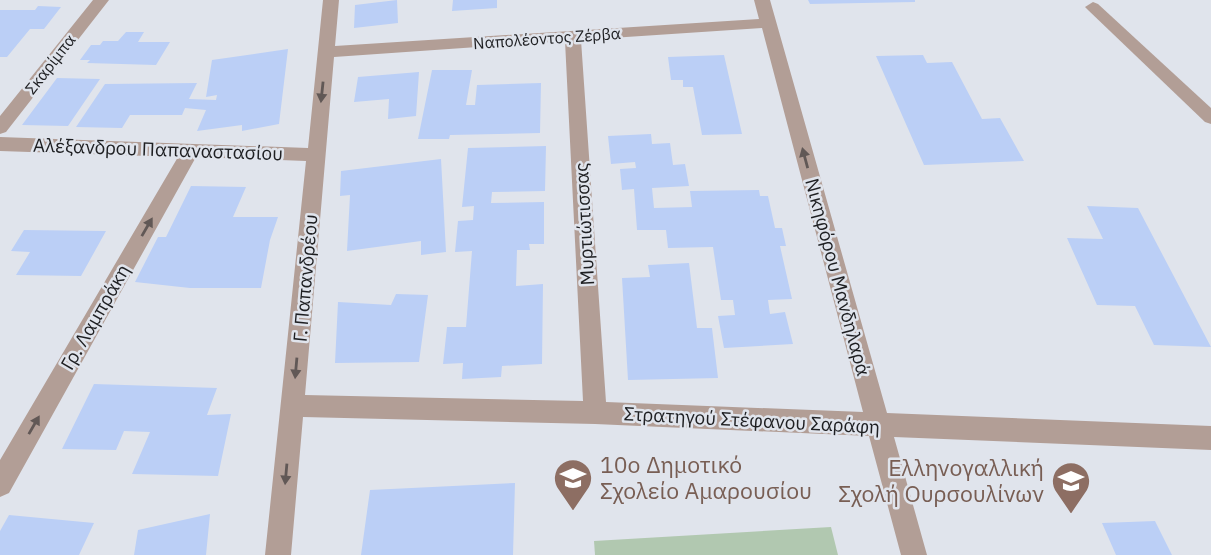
<svg xmlns="http://www.w3.org/2000/svg" width="1211" height="555" font-family="'IBM Plex Sans',sans-serif">
	<style>
		.green { fill: #b1c8b0 }
		.building { fill: #bbcff6 }
		.lines { fill: none; stroke-linecap: round; stroke-linejoin: round }
		.lane { fill: #b29e96; fill-rule: evenodd }
		.street { fill: #b29e96; fill-rule: evenodd }
		.oneway { fill: #615856 }
		.labels { text-anchor: middle; stroke-width: 5; stroke-linejoin: round; paint-order: stroke }
		.far-street-label { font-size: 16px; fill: #1e1f22; stroke: #e0e4ec }
		.street-label { font-size: 19px; fill: #1e1f22; stroke: #e0e4ec }
		.near-education-label { font-size: 23px; fill: #785e54; stroke: #e0e4ec; text-anchor: start }
	</style>
	<rect width="100%" height="100%" fill="#e0e4ec"/>
	<path class="green" d="M 831,527 L 838,555 L 595,555 L 594,541 Z"/>
	<path class="building" d="M 397,0 L 398,23 L 354,28 L 355,5 Z
		M 453,0 L 497,0 L 497,8 L 452,11 Z
		M 808,0 L 915,0 L 915,2 L 810,4 Z
		M 38,6 L 61,7 L 44,29 L 30,29 L 7,57 L 0,57 L 0,10 L 35,10 Z
		M 126,32 L 144,32 L 138,42 L 170,42 L 156,65 L 87,63 L 90,60 L 80,60 L 91,45 L 100,45 L 103,41 L 118,41 Z
		M 288,49 L 279,124 L 242,131 L 242,125 L 197,131 L 206,110 L 185,108 L 182,115 L 130,115 L 122,128 L 76,127 L 105,84 L 197,83 L 189,99 L 216,100 L 217,95 L 206,97 L 212,60 Z
		M 724,55 L 742,134 L 702,135 L 693,87 L 683,87 L 683,80 L 671,80 L 668,57 Z
		M 923,55 L 927,63 L 952,62 L 982,119 L 1000,118 L 1024,161 L 924,165 L 876,56 Z
		M 432,70 L 472,70 L 466,105 L 475,105 L 477,85 L 541,83 L 540,133 L 450,135 L 449,139 L 418,139 Z
		M 419,72 L 416,116 L 388,119 L 389,99 L 354,102 L 358,77 Z
		M 57,78 L 100,79 L 68,126 L 22,125 Z
		M 651,134 L 652,144 L 670,143 L 673,165 L 685,164 L 689,186 L 652,188 L 654,208 L 692,207 L 690,191 L 759,190 L 760,196 L 768,196 L 775,228 L 782,228 L 786,246 L 780,246 L 792,299 L 768,300 L 770,314 L 785,312 L 793,344 L 724,348 L 718,316 L 735,315 L 733,300 L 721,300 L 713,247 L 668,248 L 666,230 L 637,230 L 634,189 L 622,190 L 620,169 L 636,168 L 635,162 L 611,164 L 608,136 Z
		M 546,146 L 545,191 L 492,192 L 491,203 L 544,202 L 544,244 L 529,244 L 530,250 L 517,250 L 516,286 L 543,284 L 542,364 L 502,366 L 501,377 L 462,379 L 463,363 L 443,364 L 447,327 L 466,327 L 472,251 L 455,252 L 458,221 L 473,220 L 474,206 L 462,207 L 468,148 Z
		M 441,159 L 446,252 L 421,255 L 421,241 L 347,251 L 350,195 L 340,196 L 341,171 Z
		M 191,186 L 246,187 L 233,217 L 278,217 L 270,240 L 261,288 L 190,288 L 135,282 L 158,237 L 166,237 Z
		M 1087,206 L 1138,208 L 1211,347 L 1154,345 L 1135,306 L 1097,305 L 1067,238 L 1103,239 Z
		M 24,230 L 106,231 L 81,276 L 16,275 L 30,252 L 11,251 Z
		M 689,263 L 697,328 L 712,328 L 718,378 L 628,380 L 622,278 L 650,277 L 648,265 Z
		M 396,294 L 428,295 L 419,362 L 335,363 L 338,302 L 391,305 Z
		M 94,384 L 217,388 L 207,415 L 231,414 L 218,476 L 132,474 L 150,432 L 124,431 L 116,450 L 62,449 Z
		M 515,483 L 513,555 L 361,555 L 370,490 Z
		M 210,514 L 206,555 L 134,555 L 138,530 Z
		M 9,515 L 94,523 L 79,555 L 0,555 L 0,531 Z
		M 1155,521 L 1172,555 L 1116,555 L 1102,523 Z"/>
	<g class="lines">
		<path class="lane" d="M 1093,2 L 1098,4 L 1211,108 L 1211,124 L 1205,122 L 1088,10 L 1085,7 Z"/>
		<path class="street" d="M 93,0 L 109,0 L 6,132 L 0,134 L 0,116 Z
			M 323,0 L 339,0 L 335,46 L 759,19 L 754,0 L 770,0 L 887,413 L 1211,426 L 1211,450 L 894,437 L 927,555 L 901,555 L 869,436 L 595,424 L 303,417 L 291,555 L 265,555 L 306,161 L 196,157 L 9,493 L 0,497 L 0,460 L 178,157 L 0,151 L 0,137 L 308,148 ZM 762,28 L 863,412 L 606,402 L 581,40 ZM 565,41 L 583,401 L 305,395 L 334,57 Z"/>
	</g>
	<defs><path id="oneway-solid" d="M-6-.8H1V-3.2L6.5 0L1 3.2V.8H-6Z" transform="scale(1.75)"/></defs>
	<g class="oneway">
		<use href="#oneway-solid" transform="translate(322 92) rotate(96)"/>
		<use href="#oneway-solid" transform="translate(805 158) rotate(-105)"/>
		<use href="#oneway-solid" transform="translate(147 227) rotate(-60)"/>
		<use href="#oneway-solid" transform="translate(296 368) rotate(95)"/>
		<use href="#oneway-solid" transform="translate(34 425) rotate(-60)"/>
		<use href="#oneway-solid" transform="translate(286 474) rotate(95)"/>
	</g>
	<defs>
		<g id="school-pin" transform="scale(2.0125)"><path d="M0 17L-7.5 6A9.5 9.5 0 1 1 7.5 6Z" fill="#8d6e63" stroke="#e0e4ec"/><path d="M0-5L7-2L0 1L-7-2ZM-4 1L0 2.5L4 1V4Q0 6-4 4Z" fill="#fff"/></g>
	</defs>
	<g fill-rule="evenodd">
		<use href="#school-pin" x="573" y="478"/>
		<use href="#school-pin" x="1071" y="481"/>
	</g>
	<g class="labels">
		<g class="far-street-label">
			<text transform="translate(547 38) rotate(-4)" y="6">Ναπολέοντος Ζέρβα</text>
			<text transform="translate(50 64) rotate(-52)" y="6">Σκαρίμπα</text>
		</g>
		<g class="street-label">
			<text transform="translate(158 149) rotate(2)" y="7">Αλέξανδρου Παπαναστασίου</text>
			<text transform="translate(584 224) rotate(-93)" y="7">Μυρτιώτισσας</text>
			<text transform="translate(838 277) rotate(75)" y="7">Νικηφόρου Μανδηλαρά</text>
			<text transform="translate(305 278) rotate(-85)" y="7">Γ. Παπανδρέου</text>
			<text transform="translate(95 317) rotate(-60)" y="7">Γρ. Λαμπράκη</text>
			<text transform="translate(752 420) rotate(3)" y="7">Στρατηγού Στέφανου Σαράφη</text>
		</g>
		<g class="near-education-label">
			<text x="600" y="473">10ο Δημοτικό<tspan x="600" dy="26">Σχολείο Αμαρουσίου</tspan></text>
			<text x="1044" y="476" text-anchor="end">Ελληνογαλλική<tspan x="1044" dy="26">Σχολή Ουρσουλίνων</tspan></text>
		</g>
	</g>
</svg>
